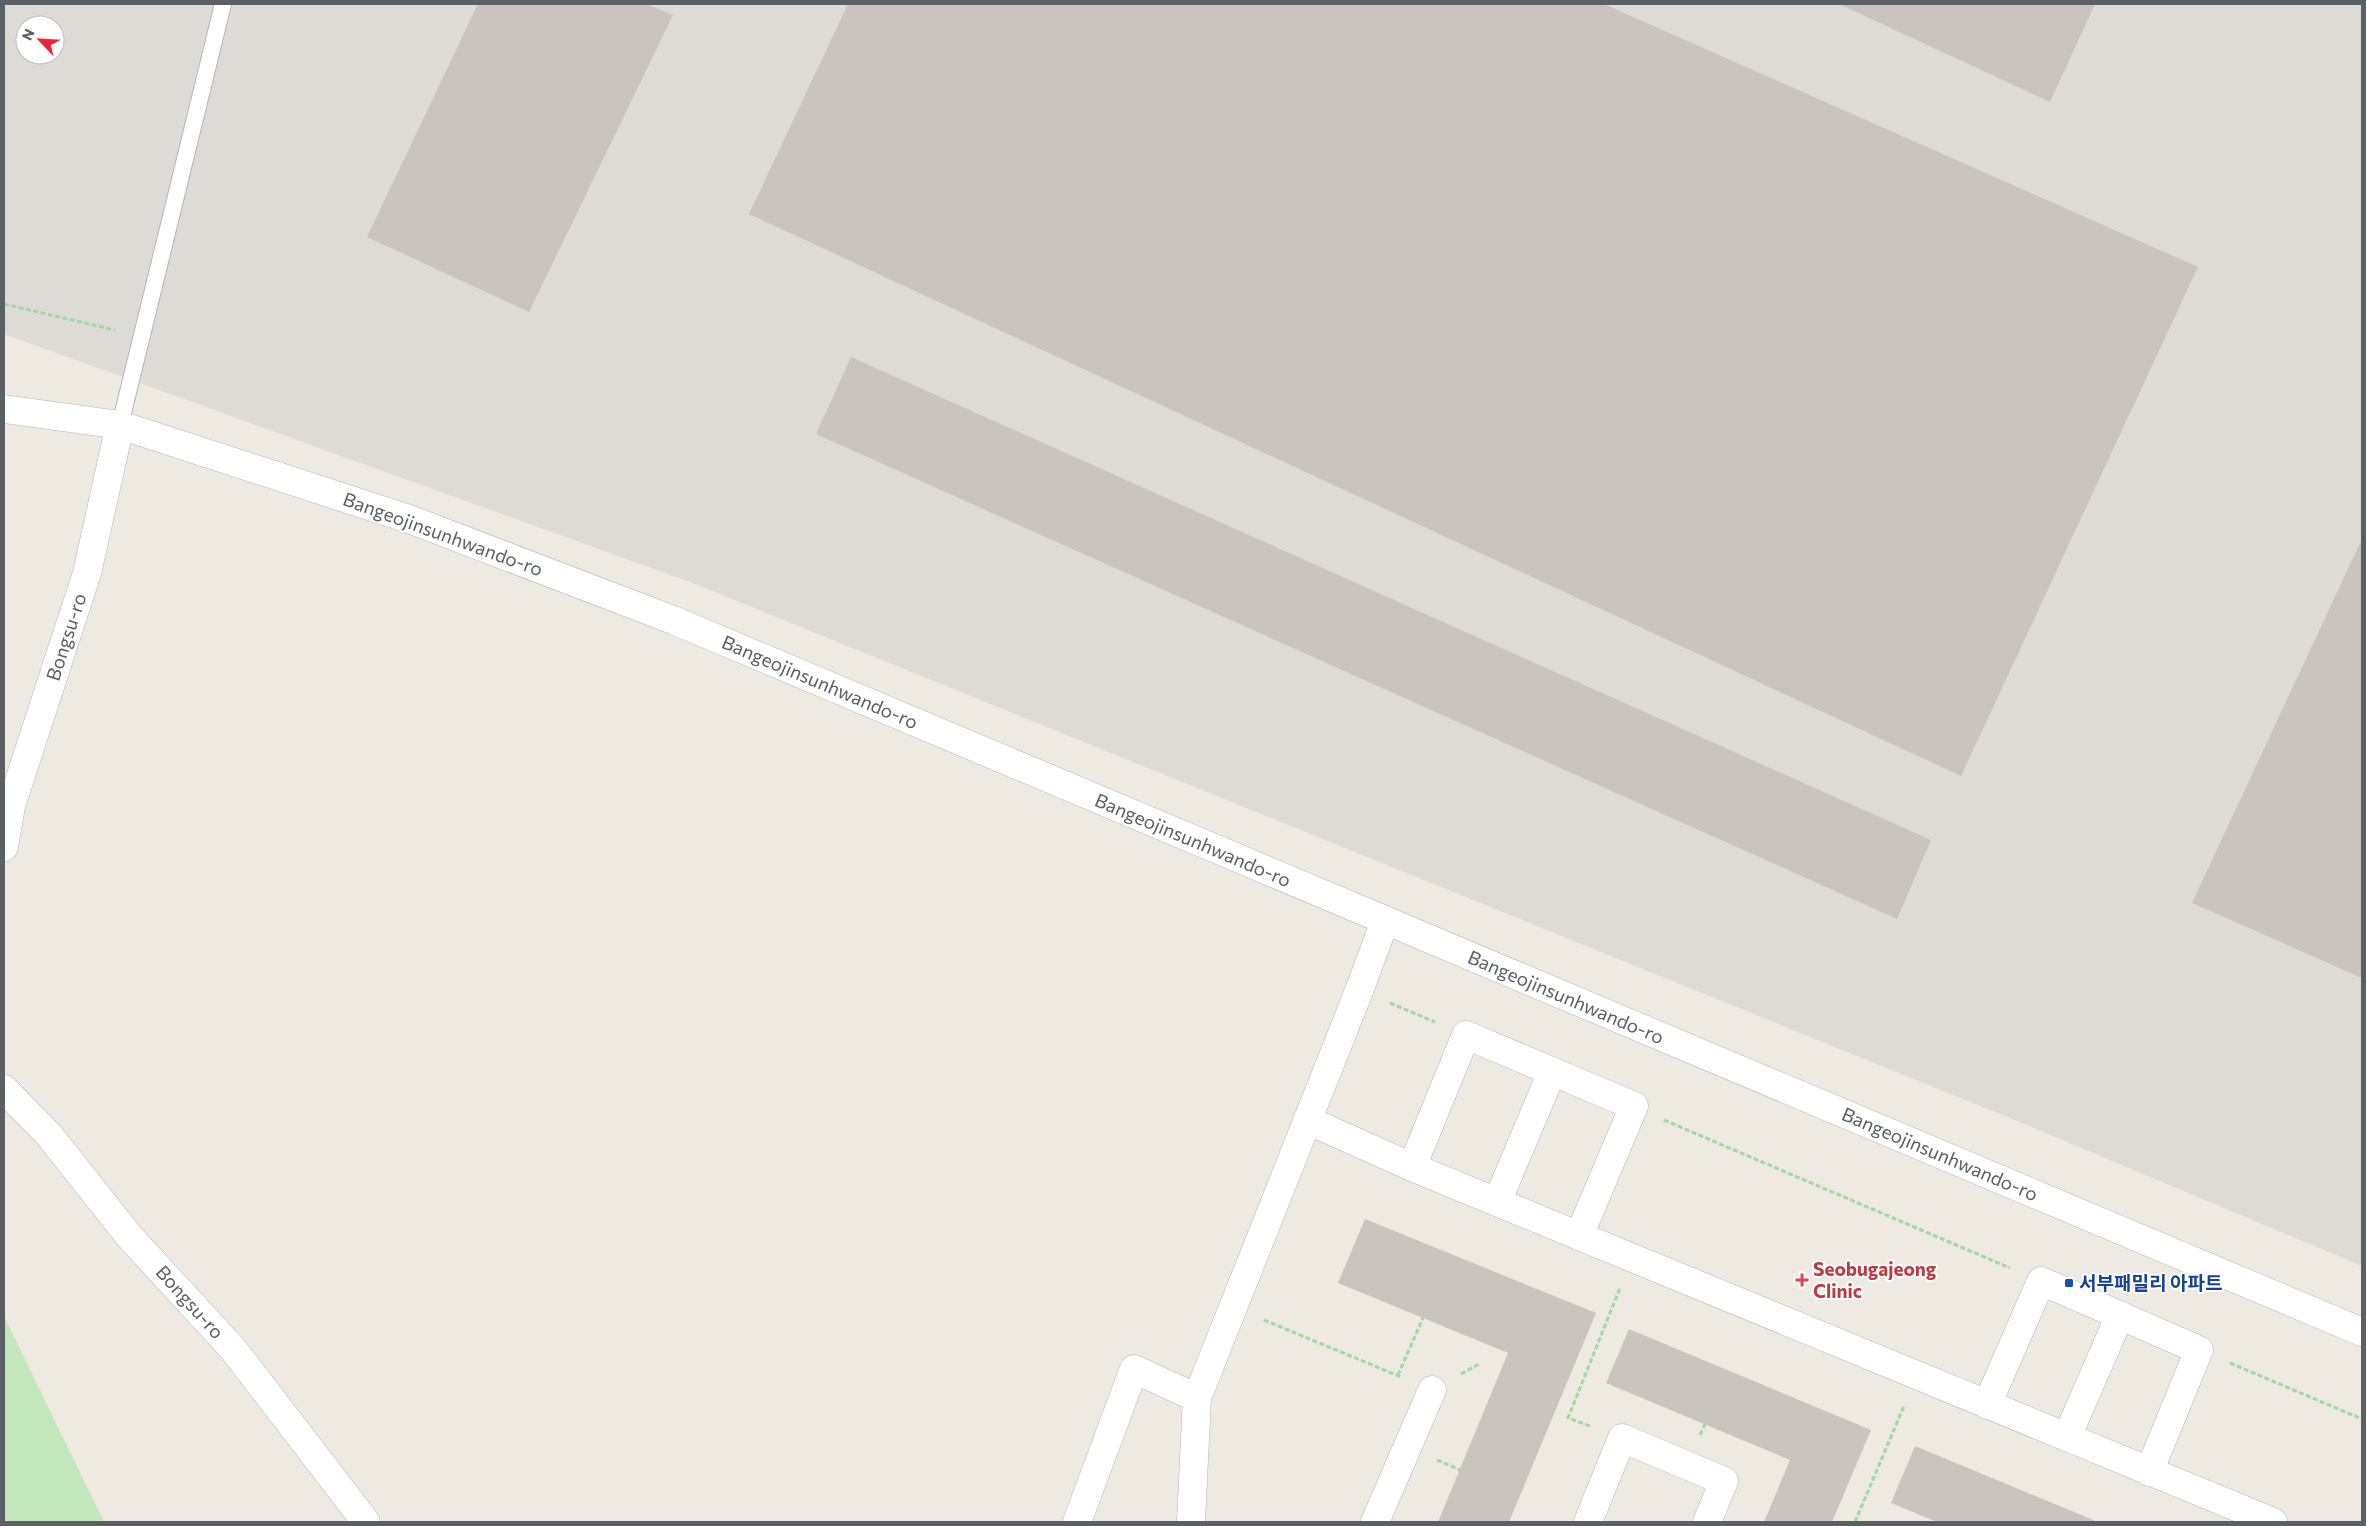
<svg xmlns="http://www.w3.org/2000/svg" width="2366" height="1526" font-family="Commissioner,'Noto Sans KR',sans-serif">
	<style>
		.industrial { fill: #dedbd6; fill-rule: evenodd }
		.green { fill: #c3e8bc }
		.building { fill: #c9c4be }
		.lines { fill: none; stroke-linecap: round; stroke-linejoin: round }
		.service-casing { stroke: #b2b6ba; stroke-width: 18 }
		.minor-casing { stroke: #b2b6ba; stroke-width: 29 }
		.secondary-casing { stroke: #b1b7ba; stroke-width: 29 }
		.path { stroke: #9edaa4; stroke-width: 3; stroke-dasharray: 5 2.5; stroke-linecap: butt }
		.service { stroke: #fff; stroke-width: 16 }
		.minor { stroke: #fff; stroke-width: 28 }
		.secondary { stroke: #fff; stroke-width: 28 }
		.health-dot { fill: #e0444e; stroke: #fff; stroke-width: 2 }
		.transit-dot { fill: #1a4fb4; stroke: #fff; stroke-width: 2 }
		.labels { text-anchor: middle; stroke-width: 4; stroke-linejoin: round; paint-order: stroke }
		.street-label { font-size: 19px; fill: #5a6063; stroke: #fff }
		.health-label { font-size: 19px; font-weight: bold; fill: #be3a42; stroke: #fff; text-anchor: start }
		.transit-label { font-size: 19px; font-weight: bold; fill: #164399; stroke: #fff; text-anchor: start }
	</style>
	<rect width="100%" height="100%" fill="#eee9e1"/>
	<path class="industrial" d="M 4,4 L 2362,4 L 2362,1266 L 2022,1123 L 690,582 L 4,334 ZM 25,25 L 55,25 L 55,55 L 25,55 Z"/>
	<path class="green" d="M 4,1316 L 104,1522 L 4,1522 Z"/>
	<path class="building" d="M 478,4 L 646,4 L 673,15 L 529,312 L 367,237 Z
		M 848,4 L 1604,4 L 2198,267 L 1961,776 L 749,214 Z
		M 1839,4 L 2095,4 L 2050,102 Z
		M 851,357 L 1931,840 L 1897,919 L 816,434 Z
		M 2362,539 L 2362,978 L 2192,903 Z
		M 1365,1219 L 1596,1313 L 1509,1522 L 1438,1522 L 1508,1353 L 1338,1283 Z
		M 1629,1329 L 1871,1430 L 1832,1522 L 1764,1522 L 1790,1460 L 1606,1383 Z
		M 1915,1446 L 2098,1522 L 1937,1522 L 1891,1503 Z"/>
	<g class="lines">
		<g class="service-casing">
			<path id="service" d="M 120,425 L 223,4"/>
		</g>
		<g class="minor-casing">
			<path id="minor" d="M 1307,1120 L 1412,1167 L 2273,1522
				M 1412,1167 L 1466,1035 L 1634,1106 L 1579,1236
				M 1497,1202 L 1552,1072
				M 1987,1405 L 2041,1281 L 2199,1350 L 2149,1472
				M 2067,1437 L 2120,1315
				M 1077,1522 L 1134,1369 L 1197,1398
				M 1191,1522 L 1197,1398 L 1359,991 L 1385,921
				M 1375,1522 L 1432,1390
				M 1588,1522 L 1622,1438 L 1724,1481 L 1707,1522"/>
		</g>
		<g class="secondary-casing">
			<path id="secondary" d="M 4,409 L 120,425 L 409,519 L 673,620 L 2362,1332
				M 4,847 L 11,806 L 87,573 L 120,425
				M 4,1089 L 49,1135 L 129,1236 L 233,1349 L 366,1522"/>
		</g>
		<path class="path" d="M 4,304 L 115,330
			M 1390,1003 L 1435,1022
			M 1664,1120 L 2010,1268
			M 1264,1320 L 1401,1377
			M 2230,1363 L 2362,1419
			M 1461,1374 L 1479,1364
			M 1398,1375 L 1423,1318
			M 1590,1426 L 1568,1418 L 1620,1288
			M 1700,1435 L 1705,1424
			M 1437,1460 L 1460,1470
			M 1855,1522 L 1904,1406"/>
		<use href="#service" class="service"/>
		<use href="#minor" class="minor"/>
		<use href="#secondary" class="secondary"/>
	</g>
	<path class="health-dot" d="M1799.5 1272.5h5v5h5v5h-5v5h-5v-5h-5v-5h5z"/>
	<rect class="transit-dot" x="2064" y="1278" width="10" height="10" rx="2.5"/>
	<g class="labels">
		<g class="street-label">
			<text transform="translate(443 534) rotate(20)" y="7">Bangeojinsunhwando-ro</text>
			<text transform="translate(66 637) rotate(-72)" y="7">Bongsu-ro</text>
			<text transform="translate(820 682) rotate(23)" y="7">Bangeojinsunhwando-ro</text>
			<text transform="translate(1193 840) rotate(23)" y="7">Bangeojinsunhwando-ro</text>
			<text transform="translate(1566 997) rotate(23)" y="7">Bangeojinsunhwando-ro</text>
			<text transform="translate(1940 1154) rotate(23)" y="7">Bangeojinsunhwando-ro</text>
			<text transform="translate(190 1302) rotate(48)" y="7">Bongsu-ro</text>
		</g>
		<g class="health-label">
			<text x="1813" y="1276">Seobugajeong<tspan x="1813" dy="22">Clinic</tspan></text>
		</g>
		<g class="transit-label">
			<text x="2079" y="1290">서부패밀리 아파트</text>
		</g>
	</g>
	<rect width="2366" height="1526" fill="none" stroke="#5a6063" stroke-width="10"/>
	<g transform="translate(40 40) rotate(295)"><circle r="24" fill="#ffffff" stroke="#bdbfc1"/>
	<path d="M0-4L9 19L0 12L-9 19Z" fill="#f42134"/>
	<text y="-8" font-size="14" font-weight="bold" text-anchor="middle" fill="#5a6063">N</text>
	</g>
</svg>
